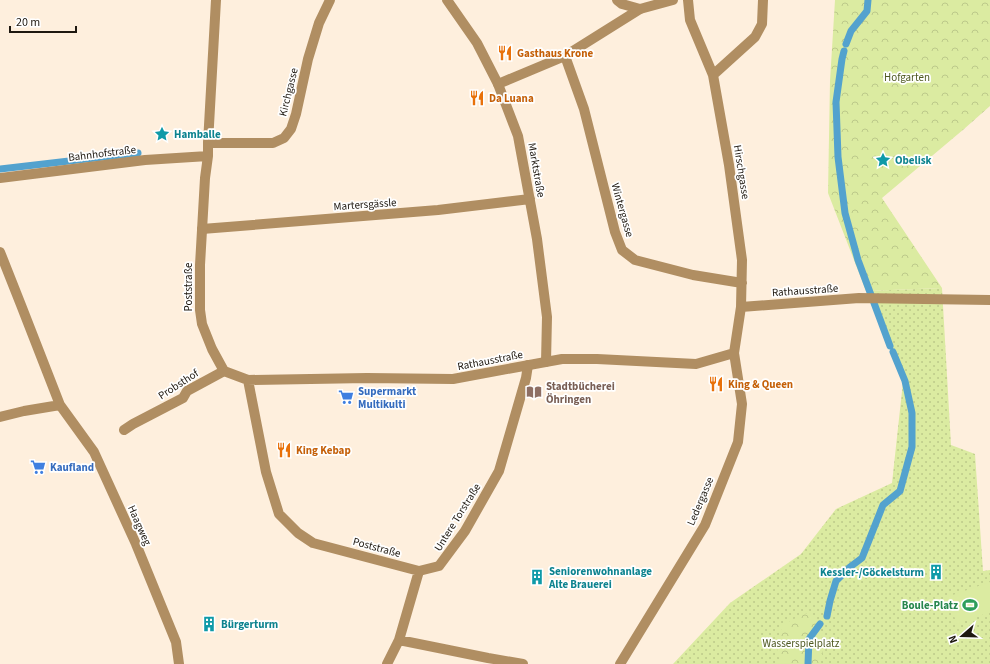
<svg xmlns="http://www.w3.org/2000/svg" width="990" height="664" font-family="'Source Sans 3',sans-serif">
	<style>
		.grass { fill: url(#grass-dots) }
		.park { fill: url(#park-crowns) }
		.pitch { fill: #dbeba1 }
		.lines { fill: none; stroke-linecap: round; stroke-linejoin: round }
		.stream { stroke: #53a2ce; stroke-width: 7 }
		.pedestrian { stroke: #b08e62; stroke-width: 10 }
		.minor { stroke: #b08e62; stroke-width: 10 }
		.labels { text-anchor: middle; stroke-width: 3.5; stroke-linejoin: round; paint-order: stroke }
		.food-label { font-size: 11px; font-weight: bold; fill: #c56008; stroke: #fff; text-anchor: start }
		.park-label { font-size: 11px; fill: #4f5922; stroke: #fff }
		.street-label { font-size: 11px; fill: #1e1810; stroke: #fff }
		.culture-label { font-size: 11px; font-weight: bold; fill: #0d838f; stroke: #fff; text-anchor: start }
		.education-label { font-size: 11px; font-weight: bold; fill: #785e54; stroke: #fff; text-anchor: start }
		.shop-label { font-size: 11px; font-weight: bold; fill: #366cbe; stroke: #fff; text-anchor: start }
		.leisure-label { font-size: 11px; font-weight: bold; fill: #27864d; stroke: #fff; text-anchor: end }
	</style>
	<defs>
		<pattern id="grass-dots" width="8" height="8" patternUnits="userSpaceOnUse"><rect width="8" height="8" fill="#dbeba1"/><path d="M2 2h.1M6 6h.1" fill="none" stroke="#bcc98a" stroke-width="1.8" stroke-linecap="round"/></pattern>
		<pattern id="park-crowns" width="20" height="18" patternUnits="userSpaceOnUse"><rect width="20" height="18" fill="#dbeba1"/><path d="M2 6a3 3 0 1 1 6 0M12 15a3 3 0 1 1 6 0" fill="none" stroke="#bcc98a"/></pattern>
	</defs>
	<rect width="100%" height="100%" fill="#feefdd"/>
	<path class="grass" d="M 942,288 L 951,445 L 975,454 L 983,571 L 990,570 L 990,664 L 673,664 L 730,603 L 801,554 L 836,509 L 892,483 L 903,382 L 866,291 Z"/>
	<path class="park" d="M 835,0 L 990,0 L 990,106 L 964,129 L 882,198 L 942,288 L 866,291 L 828,193 L 830,81 Z
		M 806,613 L 817,622 L 824,645 L 820,664 L 781,664 L 777,652 L 782,625 Z"/>
	<path class="pitch" d="M 990,582 L 990,612 L 957,624 L 947,597 Z"/>
	<g class="lines">
		<path class="stream" d="M 846,44 L 851,31 L 867,11 L 868,0
			M 844,51 L 842,59 L 836,102 L 838,157 L 845,213 L 858,260 L 890,346
			M 0,169 L 138,153
			M 827,616 L 830,601 L 836,581 L 850,567 L 862,558 L 883,505 L 900,491 L 912,447 L 912,413 L 905,381 L 893,352
			M 808,664 L 809,639 L 820,624"/>
		<path class="pedestrian" d="M 447,0 L 477,43 L 498,84 L 518,136 L 537,239 L 547,317 L 546,362
			M 565,56 L 640,9
			M 208,143 L 216,0
			M 202,229 L 438,210 L 530,199
			M 419,571 L 439,566 L 465,531 L 499,471 L 526,378 L 528,365"/>
		<path class="minor" d="M 330,0 L 319,23 L 308,59 L 296,114 L 291,129 L 284,138 L 273,143 L 208,143 L 208,156 L 205,178 L 200,265 L 200,310 L 202,324 L 212,349 L 224,371 L 248,380 L 367,378 L 453,379 L 562,359 L 597,359 L 696,364 L 734,353
			M 617,0 L 622,4 L 640,9 L 673,0
			M 713,75 L 755,37 L 762,24 L 763,0
			M 498,84 L 565,56 L 584,109 L 615,232 L 622,250 L 635,260 L 693,275 L 742,283
			M 0,178 L 145,160 L 208,156
			M 0,252 L 21,305 L 60,405 L 94,452 L 136,544 L 176,642 L 179,664
			M 741,307 L 859,298 L 990,300
			M 248,380 L 266,472 L 279,514 L 298,533 L 313,543 L 419,571 L 399,640 L 387,664
			M 0,417 L 24,411 L 60,405
			M 124,430 L 133,424 L 183,398 L 187,391 L 224,371
			M 399,640 L 488,658 L 523,664
			M 620,664 L 705,525 L 738,442 L 742,404 L 734,353 L 741,307 L 742,260 L 729,165 L 713,75 L 690,20 L 688,0"/>
	</g>
	<defs>
		<g id="restaurant-bare" transform="scale(1.2)"><path d="M-5-6h1v4h1v-4h1v4h1v-4h1v5L-1.5 .5V6h-2V.5L-5-1ZM5-6V6H3V1.5H1.5Q1.5-4 5-6Z" fill="#e8710a" stroke="#fff" stroke-width="2.5" paint-order="stroke"/></g>
		<g id="sight-bare" transform="scale(1.2)"><path d="M0-6L1.8-2.2L6-1.7L2.9 1.2L3.7 5.4L0 3.3L-3.7 5.4L-2.9 1.2L-6-1.7L-1.8-2.2Z" fill="#0f9aa8" stroke="#fff" stroke-width="2.5" paint-order="stroke"/></g>
		<g id="library-bare" transform="scale(1.2)"><path d="M-6-4Q-3-5.5-.7-3.5V5Q-3 3-6 4ZM6-4Q3-5.5 .7-3.5V5Q3 3 6 4Z" fill="#8d6e63" stroke="#fff" stroke-width="2.5" paint-order="stroke"/></g>
		<g id="supermarket-bare" transform="scale(1.2)"><path d="M-6-5.5h2.5l.6 2H6L4.5 2H-2.5L-4.4-4H-6ZM-1.5 3.2a1.3 1.3 0 1 0 .1 0ZM3 3.2a1.3 1.3 0 1 0 .1 0Z" fill="#3f7fe0" stroke="#fff" stroke-width="2.5" paint-order="stroke"/></g>
		<g id="building-bare" transform="scale(1.2)"><path d="M-4-6H4V6H1V3H-1V6H-4ZM-2.5-4.3h1.7v1.8h-1.7ZM.8-4.3h1.7v1.8H.8ZM-2.5-1h1.7V.8h-1.7ZM.8-1h1.7V.8H.8Z" fill="#0f9aa8" stroke="#fff" stroke-width="2.5" paint-order="stroke"/></g>
		<g id="stadium-bare" transform="scale(1.2)"><path d="M0-5a6.5 5 0 1 0 0 10a6.5 5 0 1 0 0-10ZM-3.5-1.8h7v3.6h-7Z" fill="#2e9e5b" stroke="#fff" stroke-width="2.5" paint-order="stroke"/></g>
	</defs>
	<g fill-rule="evenodd">
		<use href="#restaurant-bare" x="505" y="53"/>
		<use href="#restaurant-bare" x="477" y="98"/>
		<use href="#sight-bare" x="162" y="134"/>
		<use href="#sight-bare" x="883" y="160"/>
		<use href="#restaurant-bare" x="716" y="384"/>
		<use href="#library-bare" x="534" y="392"/>
		<use href="#supermarket-bare" x="346" y="397"/>
		<use href="#restaurant-bare" x="284" y="450"/>
		<use href="#supermarket-bare" x="38" y="467"/>
		<use href="#building-bare" x="936" y="572"/>
		<use href="#building-bare" x="537" y="577"/>
		<use href="#stadium-bare" x="970" y="605"/>
		<use href="#building-bare" x="209" y="624"/>
	</g>
	<g class="labels">
		<g class="food-label">
			<text x="517" y="57">Gasthaus Krone</text>
			<text x="489" y="102">Da Luana</text>
			<text x="728" y="388">King &amp; Queen</text>
			<text x="296" y="454">King Kebap</text>
		</g>
		<g class="park-label">
			<text x="907" y="81">Hofgarten</text>
			<text x="801" y="647">Wasserspielplatz</text>
		</g>
		<g class="street-label">
			<text transform="translate(288 92) rotate(-76)" y="4">Kirchgasse</text>
			<text transform="translate(102 153) rotate(-7)" y="4">Bahnhofstraße</text>
			<text transform="translate(537 170) rotate(80)" y="4">Marktstraße</text>
			<text transform="translate(742 172) rotate(81)" y="4">Hirschgasse</text>
			<text transform="translate(365 204) rotate(-4)" y="4">Martersgässle</text>
			<text transform="translate(623 210) rotate(74)" y="4">Wintergasse</text>
			<text transform="translate(188 287) rotate(-90)" y="4">Poststraße</text>
			<text transform="translate(805 290) rotate(-4)" y="4">Rathausstraße</text>
			<text transform="translate(490 360) rotate(-11)" y="4">Rathausstraße</text>
			<text transform="translate(178 384) rotate(-33)" y="4">Probsthof</text>
			<text transform="translate(700 501) rotate(-67)" y="4">Ledergasse</text>
			<text transform="translate(457 517) rotate(-58)" y="4">Untere Torstraße</text>
			<text transform="translate(140 525) rotate(66)" y="4">Haagweg</text>
			<text transform="translate(377 547) rotate(15)" y="4">Poststraße</text>
		</g>
		<g class="culture-label">
			<text x="174" y="138">Hamballe</text>
			<text x="895" y="164">Obelisk</text>
			<text x="549" y="575">Seniorenwohnanlage<tspan x="549" dy="13">Alte Brauerei</tspan></text>
			<text x="924" y="576" text-anchor="end">Kessler-/Göckelsturm</text>
			<text x="221" y="628">Bürgerturm</text>
		</g>
		<g class="education-label">
			<text x="546" y="390">Stadtbücherei<tspan x="546" dy="13">Öhringen</tspan></text>
		</g>
		<g class="shop-label">
			<text x="358" y="395">Supermarkt<tspan x="358" dy="13">Multikulti</tspan></text>
			<text x="50" y="471">Kaufland</text>
		</g>
		<g class="leisure-label">
			<text x="958" y="609">Boule-Platz</text>
		</g>
	</g>
	<g transform="translate(962 636) rotate(250)" stroke="#ffffff" stroke-width="3" paint-order="stroke">
	<path d="M0-3L7 15L0 10L-7 15Z" fill="#1e1810"/>
	<text y="-6" font-size="11" font-weight="bold" text-anchor="middle" fill="#1e1810">N</text>
	</g>
	<path d="M10 26v6h66v-6" fill="none" stroke="#1e1810" stroke-width="2"/>
	<text x="16" y="26" font-size="12" fill="#1e1810" stroke="#ffffff" stroke-width="3" paint-order="stroke">20 m</text>
</svg>
